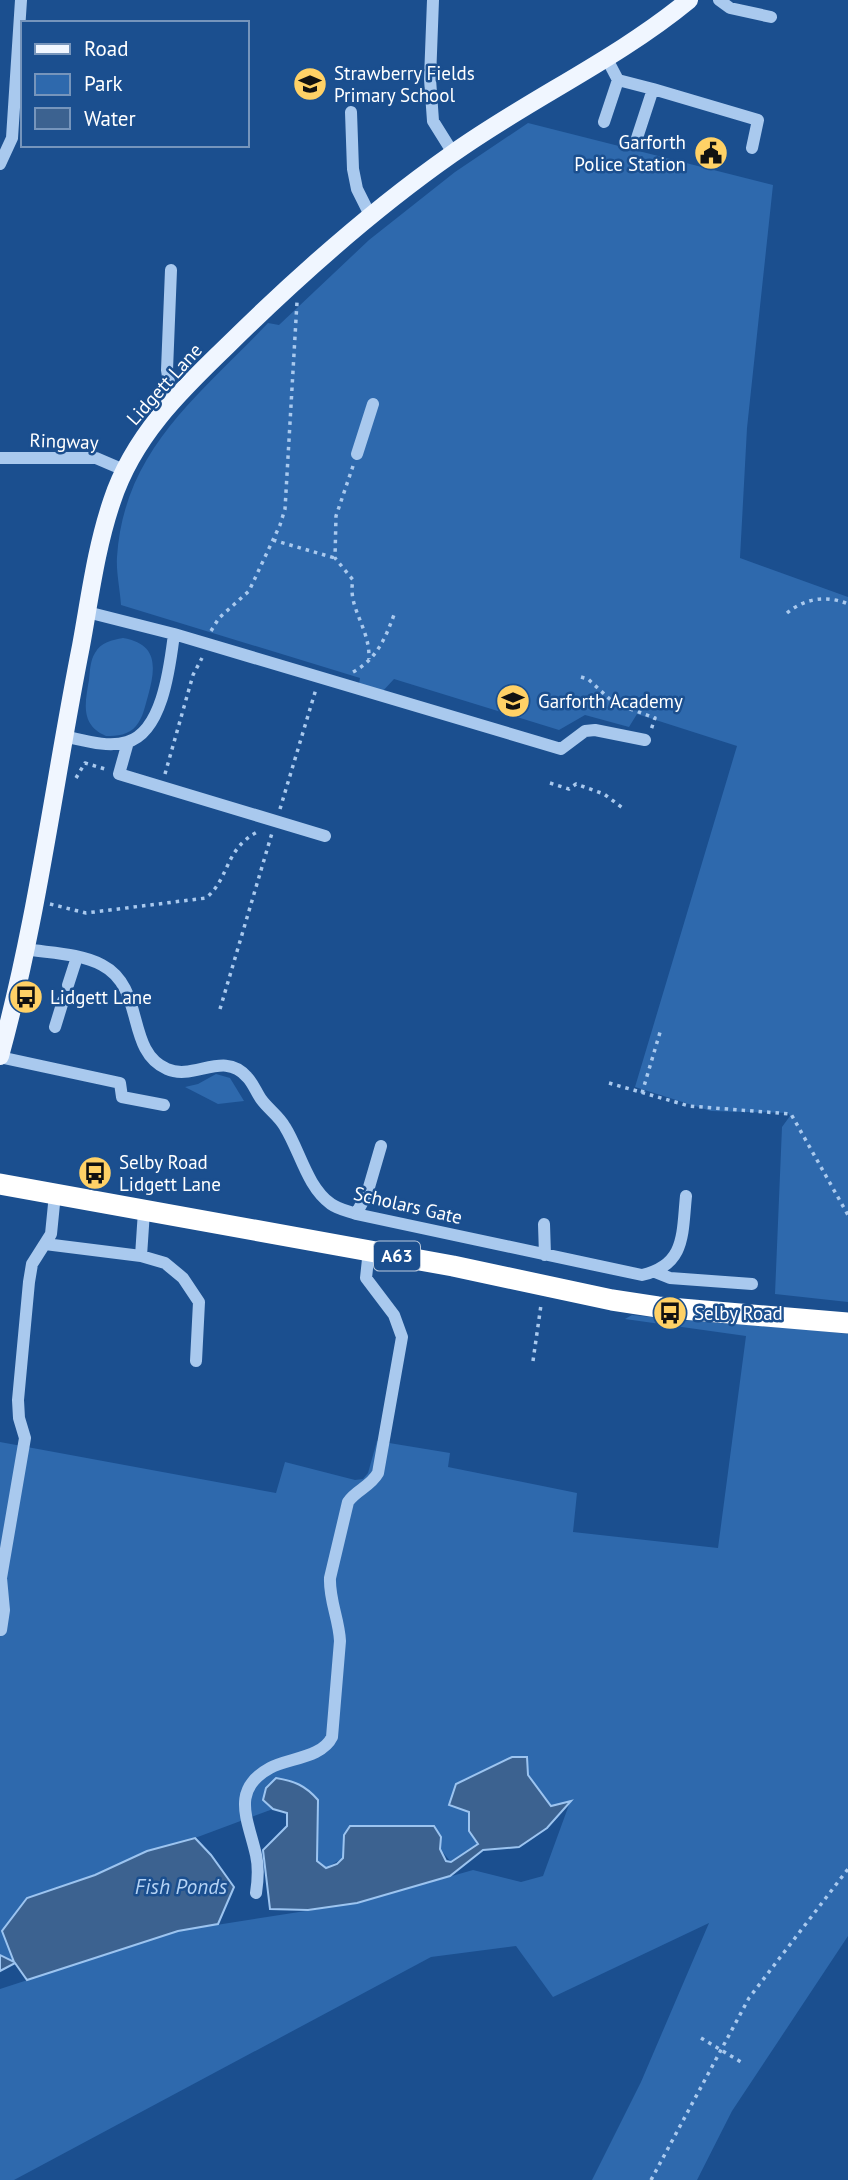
<svg xmlns="http://www.w3.org/2000/svg" width="848" height="2180" font-family="'PT Sans',sans-serif">
	<style>
		.green { fill: #2e69ad }
		.water { fill: #3c6290; stroke: #9cc4f0; stroke-width: 2 }
		.lines { fill: none; stroke-linecap: round; stroke-linejoin: round }
		.path { stroke: #a9c9ee; stroke-width: 3.5; stroke-dasharray: 3.5 5; stroke-linecap: butt }
		.minor { stroke: #a9c9ee; stroke-width: 12 }
		.major { stroke: #f0f6ff; stroke-width: 18 }
		.highway { stroke: #fff; stroke-width: 21 }
		.path-bridge { stroke: #a9c9ee; stroke-width: 3.5; stroke-dasharray: 3.5 5; stroke-linecap: butt }
		.labels { text-anchor: middle; stroke-width: 5; stroke-linejoin: round; paint-order: stroke }
		.shield { fill: #1b4f8f; stroke: #bbcadd; stroke-width: 2 }
		.shield-label { font-size: 18px; font-weight: bold; fill: #fff }
		.poi-label { font-size: 19px; fill: #fff; stroke: #1b4f8f; text-anchor: start }
		.street-label { font-size: 19px; fill: #fff; stroke: #1b4f8f }
		.water-label { font-size: 21px; font-style: italic; fill: #b5d3f5; stroke: #1b4f8f }
	</style>
	<rect width="100%" height="100%" fill="#1b4f8f"/>
	<path class="green" d="M 528,123 L 773,185 L 747,428 L 740,558 L 848,597 L 848,1302 L 775,1294 L 782,1127 L 790,1116 L 788,1113 L 711,1111 L 635,1087 L 737,746 L 637,714 L 629,727 L 585,715 L 559,730 L 394,679 L 382,692 L 359,684 L 360,678 L 121,605 C 120,589 116,572 117,557 C 124,449 200,395 268,323 L 279,325 L 369,240 L 455,172 Z
		M 123,638 C 158,644 156,667 148,696 C 145,706 143,718 136,726 C 129,735 117,736 106,736 C 80,725 85,703 89,680 C 90,671 90,661 95,653 C 101,642 112,640 123,638 Z
		M 216,1074 L 230,1078 L 244,1101 L 218,1104 L 185,1087 L 198,1084 Z
		M 632,1315 C 704,1324 776,1325 848,1334 L 848,1936 L 732,2111 L 697,2180 L 592,2180 L 641,2082 L 709,1923 L 553,1997 L 516,1946 L 431,1957 L 14,2180 L 0,2180 L 0,1989 L 178,1931 L 357,1903 L 473,1870 L 521,1882 L 543,1876 L 570,1802 L 551,1806 L 528,1775 L 469,1812 L 469,1831 L 478,1844 L 451,1862 L 440,1849 L 350,1826 L 344,1835 L 343,1858 L 326,1868 L 317,1862 L 317,1799 L 263,1799 L 273,1809 L 195,1838 L 147,1851 L 95,1875 L 14,1963 L 0,1955 L 0,1442 L 276,1493 L 285,1462 L 355,1480 L 363,1479 L 368,1473 L 377,1441 L 450,1453 L 448,1467 L 577,1493 L 573,1532 L 718,1548 L 746,1336 L 625,1319 Z"/>
	<path class="water" d="M 512,1757 L 527,1757 L 528,1775 L 551,1806 L 571,1801 L 547,1828 L 519,1847 L 483,1850 L 450,1876 L 357,1903 L 308,1910 L 270,1909 L 263,1850 L 287,1826 L 287,1813 L 273,1809 L 263,1800 L 266,1788 L 276,1778 C 294,1781 305,1785 318,1800 L 317,1861 L 326,1868 L 337,1864 L 343,1858 L 344,1835 L 350,1826 L 434,1826 L 441,1837 L 440,1849 L 446,1861 L 451,1862 L 478,1844 L 469,1831 L 469,1812 L 449,1805 L 456,1784 Z
		M 195,1838 L 211,1855 L 234,1887 L 218,1924 L 178,1931 L 27,1980 L 15,1963 L 0,1971 L 0,1955 L 14,1962 L 2,1931 L 27,1898 L 95,1875 L 147,1851 Z"/>
	<g class="lines">
		<path class="path" d="M 353,466 L 336,516 L 335,558 L 353,580 C 347,608 370,627 369,659
			M 273,540 L 335,558
			M 787,613 C 805,598 827,595 848,604
			M 211,631 L 219,618 L 249,591 L 280,525 L 285,509 L 297,302
			M 353,672 C 377,659 386,637 395,612
			M 581,677 L 588,679 L 614,703 L 655,718 L 651,730
			M 165,774 L 193,675 L 202,658
			M 76,778 L 85,763 L 105,769
			M 550,783 L 569,789 L 576,784 L 604,794 L 624,809
			M 280,809 L 316,689
			M 50,904 L 86,913 L 206,898 C 230,878 224,850 257,832
			M 220,1009 L 272,833
			M 609,1083 L 689,1106 L 791,1114 L 848,1215
			M 642,1093 L 661,1029
			M 533,1361 L 541,1305
			M 651,2180 L 749,1998 L 848,1869"/>
		<path class="minor" d="M 433,0 L 430,79 L 433,121 L 453,153
			M 719,0 L 730,8 L 771,17
			M 618,80 L 653,89 L 637,138
			M 653,89 L 758,120 L 752,148
			M 351,112 L 353,169 L 357,189 L 371,217
			M 604,122 L 618,80 L 607,59
			M 0,164 L 12,138 L 21,0
			M 171,270 L 167,370 L 172,401
			M 357,454 L 373,404
			M 0,458 L 96,458 L 124,470
			M 87,612 L 174,634 L 561,749 L 585,731 L 595,730 L 645,740
			M 63,736 C 83,740 107,748 127,742 C 163,732 170,665 174,634
			M 128,742 L 119,774 L 325,836
			M 25,949 C 49,953 80,953 102,965 C 146,988 125,1051 167,1069 C 194,1081 224,1050 247,1077 C 253,1083 256,1092 261,1099 C 268,1109 279,1116 285,1127 C 300,1151 307,1187 331,1204 C 338,1209 348,1211 356,1214 L 642,1275 C 686,1265 682,1234 686,1196
			M 68,985 L 77,957
			M 55,1027 L 63,1001
			M 0,1057 L 120,1083 L 122,1097 L 164,1105
			M 144,1211 L 141,1256 L 165,1263 L 183,1278 L 199,1302 L 196,1361
			M 356,1214 L 367,1194 L 381,1146
			M 544,1224 L 545,1255
			M 45,1244 L 141,1256
			M 655,1272 L 670,1278 L 752,1284
			M 1,1630 L 4,1610 L 1,1578 L 25,1438 L 19,1418 L 18,1400 L 29,1282 L 32,1264 L 51,1234 L 55,1194
			M 256,1893 C 258,1880 259,1868 256,1855 C 248,1819 230,1790 270,1768 C 288,1758 322,1758 332,1737 L 340,1641 C 339,1619 329,1600 330,1578 L 348,1502 C 356,1490 370,1487 378,1473 L 402,1337 L 394,1315 L 366,1278 L 369,1250"/>
		<path class="major" d="M 0,1056 C 37,922 54,782 81,646 C 90,597 96,548 112,501 C 133,437 179,392 227,346 C 297,277 372,210 452,154 C 529,99 616,60 689,0"/>
		<path class="highway" d="M 0,1184 L 453,1266 L 612,1300 L 658,1307 L 848,1323"/>
		<path class="path-bridge" d="M 701,2038 L 741,2062"/>
	</g>
	<defs>
		<g id="school-disc" transform="scale(1.75)"><circle r="9.5" fill="#ffd166" stroke="#1b4f8f"/><path d="M0-5L7-2L0 1L-7-2ZM-4 1L0 2.5L4 1V4Q0 6-4 4Z" fill="#111"/></g>
		<g id="civic-disc" transform="scale(1.75)"><circle r="9.5" fill="#ffd166" stroke="#1b4f8f"/><path d="M-.6-6.5H3V-4.5H.6V-3L4-1V1h2V6H-6V1h2V-1L-.6-3ZM-1.2 2.5V6h2.4V2.5Z" fill="#111"/></g>
		<g id="bus-disc" transform="scale(1.75)"><circle r="9.5" fill="#ffd166" stroke="#1b4f8f"/><path d="M-5-6H5V4H4V6H2V4H-2V6H-4V4H-5ZM-3.5-4V0h7V-4ZM-3.5 1.2v1.5H-2V1.2ZM2 1.2v1.5H3.5V1.2Z" fill="#111"/></g>
	</defs>
	<g fill-rule="evenodd">
		<use href="#school-disc" x="310" y="84"/>
		<use href="#civic-disc" x="711" y="153"/>
		<use href="#school-disc" x="513" y="701"/>
		<use href="#bus-disc" x="26" y="997"/>
		<use href="#bus-disc" x="95" y="1173"/>
		<use href="#bus-disc" x="670" y="1313"/>
	</g>
	<g class="labels">
		<rect class="shield" x="374" y="1241.5" width="46" height="29" rx="5"/>
		<g class="shield-label">
			<text x="397" y="1262">A63</text>
		</g>
		<g class="poi-label">
			<text x="334" y="80">Strawberry Fields<tspan x="334" dy="22">Primary School</tspan></text>
			<text x="686" y="149" text-anchor="end">Garforth<tspan x="686" dy="22">Police Station</tspan></text>
			<text x="538" y="708">Garforth Academy</text>
			<text x="50" y="1004">Lidgett Lane</text>
			<text x="119" y="1169">Selby Road<tspan x="119" dy="22">Lidgett Lane</tspan></text>
			<text x="694" y="1320">Selby Road</text>
		</g>
		<g class="street-label">
			<text transform="translate(164 384) rotate(-48)" y="7">Lidgett Lane</text>
			<text transform="translate(64 441) rotate(2)" y="7">Ringway</text>
			<text transform="translate(408 1205) rotate(13)" y="7">Scholars Gate</text>
		</g>
		<g class="water-label">
			<text x="181" y="1894">Fish Ponds</text>
		</g>
	</g>
	<rect x="21" y="21" width="228" height="126" fill="#1b4f8f" stroke="#7695bc" stroke-width="2"/>
	<rect x="35" y="44" width="35" height="10" fill="#f0f6ff" stroke="#7695bc" stroke-width="2"/>
	<text x="84" y="56" font-size="21" fill="#ffffff">Road</text>
	<rect x="35" y="74" width="35" height="21" fill="#2e69ad" stroke="#7695bc" stroke-width="2"/>
	<text x="84" y="91" font-size="21" fill="#ffffff">Park</text>
	<rect x="35" y="108" width="35" height="21" fill="#3c6290" stroke="#7695bc" stroke-width="2"/>
	<text x="84" y="126" font-size="21" fill="#ffffff">Water</text>
</svg>
